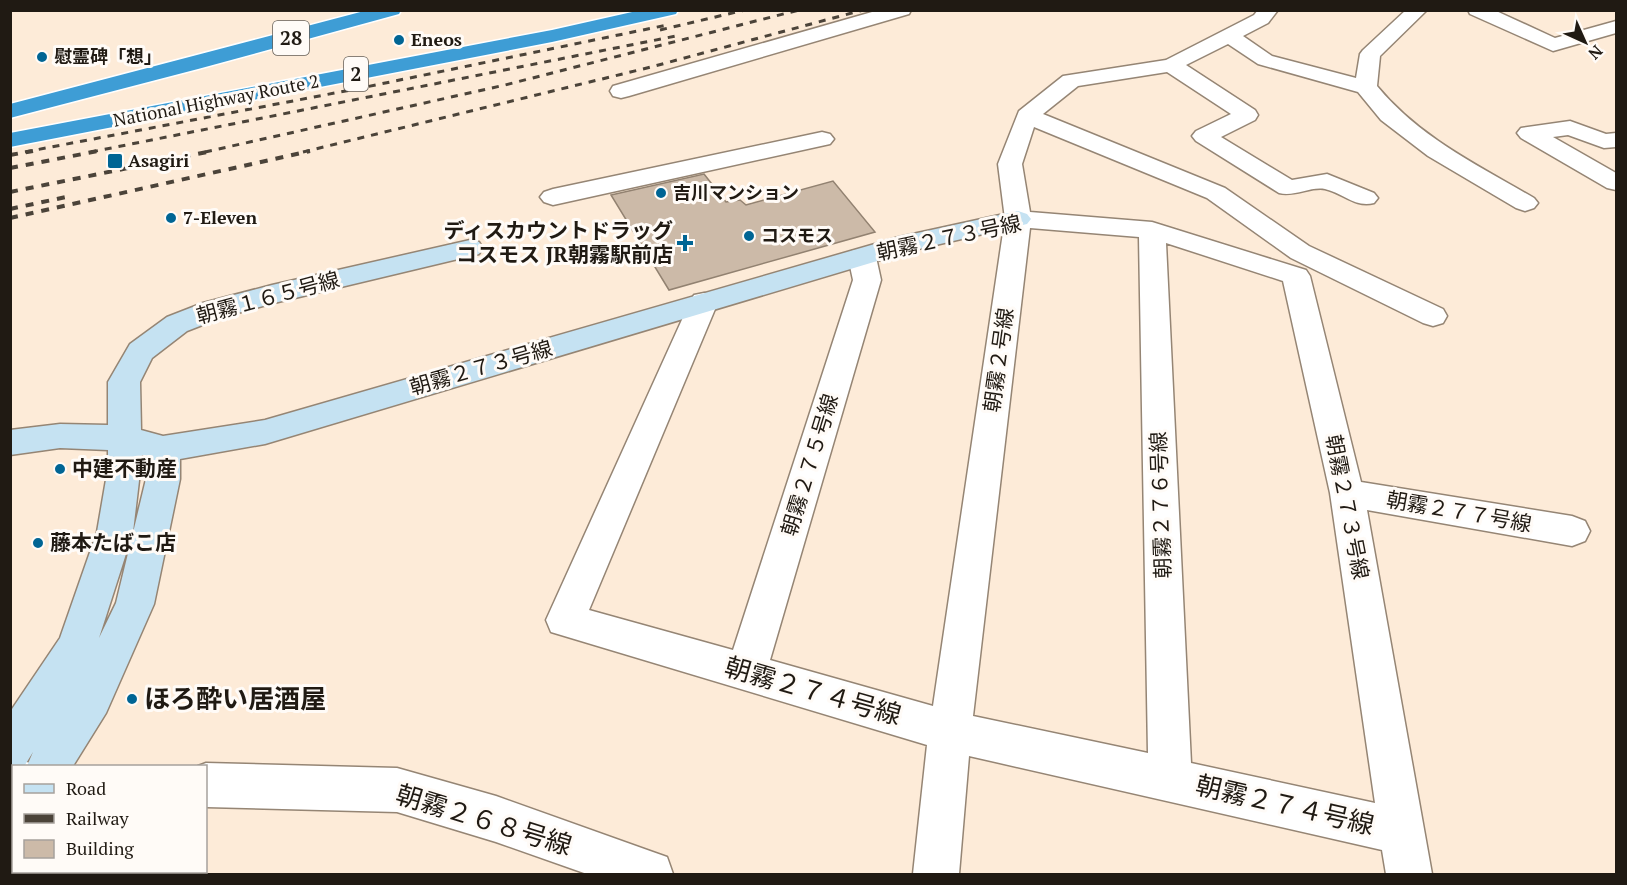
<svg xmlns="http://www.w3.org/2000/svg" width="1627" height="885" font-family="'PT Serif','Noto Sans JP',serif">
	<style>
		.building { fill: #ccbaa8; stroke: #928271; stroke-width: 1.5 }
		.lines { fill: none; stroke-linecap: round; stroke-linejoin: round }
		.street-casing { stroke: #958574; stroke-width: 3 }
		.secondary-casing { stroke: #958574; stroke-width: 3 }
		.highway-casing { stroke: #fff; stroke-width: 3 }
		.street { fill: #fff; fill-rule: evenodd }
		.secondary { fill: #c5e2f2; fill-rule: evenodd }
		.highway { fill: #3e9dd5; fill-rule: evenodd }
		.rail-far1 { stroke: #4b4339; stroke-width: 3; stroke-dasharray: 7 7; stroke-linecap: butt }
		.rail { stroke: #4b4339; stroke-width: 4; stroke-dasharray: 8 8; stroke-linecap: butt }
		.poi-dot { fill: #006594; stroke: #fffbf7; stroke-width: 2 }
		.labels { text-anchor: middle; stroke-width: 6; stroke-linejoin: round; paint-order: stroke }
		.far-poi-label { font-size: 18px; font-weight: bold; fill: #201a13; stroke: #fffbf7; text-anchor: start }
		.far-street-label { font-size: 18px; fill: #201a13; stroke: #fffbf7 }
		.shield { fill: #fffbf7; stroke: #635e57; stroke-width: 1.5 }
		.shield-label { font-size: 20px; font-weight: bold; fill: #201a13 }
		.poi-label { font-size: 21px; font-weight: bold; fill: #201a13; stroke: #fffbf7; text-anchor: start }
		.street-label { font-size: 21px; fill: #201a13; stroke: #fffbf7 }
		.near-street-label { font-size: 26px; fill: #201a13; stroke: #fffbf7 }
		.near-poi-label { font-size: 26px; font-weight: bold; fill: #201a13; stroke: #fffbf7; text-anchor: start }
	</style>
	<rect width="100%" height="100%" fill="#fdebd8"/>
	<path class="building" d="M 704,174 L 726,202 L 740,200 L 746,205 L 833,181 L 875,232 L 669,290 L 611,195 Z"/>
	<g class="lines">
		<g class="street-casing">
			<path id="street" d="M 879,10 L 911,10 L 909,14 L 629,96 L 621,98 L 613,96 L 610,91 L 613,86 Z
				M 1258,10 L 1278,10 L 1268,23 L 1243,36 L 1272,56 L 1356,78 L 1360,54 L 1363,50 L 1406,10 L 1427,10 L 1380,56 L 1377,86 C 1419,137 1477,165 1534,198 L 1538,203 L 1534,208 L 1525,211 L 1516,208 L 1428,156 L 1381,120 L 1358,92 L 1258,64 L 1228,44 L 1186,65 L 1255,110 L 1258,115 L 1255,120 L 1221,137 L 1292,180 L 1327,174 L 1374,193 L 1378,198 L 1374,203 C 1355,208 1343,193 1325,189 C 1311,186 1295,197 1279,193 L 1196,141 L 1192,136 L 1196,131 L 1231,114 L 1167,72 L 1078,86 L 1043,114 L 1225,188 L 1309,246 L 1443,309 L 1447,316 L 1443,323 L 1433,326 L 1423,323 L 1291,258 L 1207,198 L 1034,127 L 1022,164 L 1030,212 L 1152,222 L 1306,270 L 1310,276 L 1361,482 L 1572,516 L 1585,521 L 1590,531 L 1585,541 L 1572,546 L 1367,510 L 1432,874 L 1386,874 L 1382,850 L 969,756 L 959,874 L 913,874 L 927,745 L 551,632 L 546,620 L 690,302 L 694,295 L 704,293 L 714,295 L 718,302 L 589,610 L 733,650 L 853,280 L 848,257 L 852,251 L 862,249 L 872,251 L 876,257 L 881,280 L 770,660 L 933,706 L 1005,219 L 998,164 L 1019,111 L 1063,76 L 1166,60 L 1254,15 ZM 1030,228 L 1139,237 L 1148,753 L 973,716 ZM 1166,243 L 1283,281 L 1330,493 L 1375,803 L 1191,763 Z
				M 1468,10 L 1494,10 L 1555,38 L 1616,21 L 1616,33 L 1553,51 L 1470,14 Z
				M 1570,121 L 1606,134 L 1616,133 L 1616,147 L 1604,148 L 1568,135 L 1553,137 L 1616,173 L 1616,190 L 1607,188 L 1521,138 L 1517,133 L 1521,128 Z
				M 822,132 L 830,134 L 834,139 L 830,144 L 553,205 L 544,202 L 540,197 L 544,192 L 553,189 Z
				M 10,757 L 30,763 L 31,766 L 14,766 L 14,801 L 10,801 Z
				M 206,763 L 397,768 L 496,796 L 650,851 L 667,857 L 673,874 L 587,874 L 496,842 L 397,812 L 206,807 L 206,766 L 198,766 Z"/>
		</g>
		<g class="secondary-casing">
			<path id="secondary" d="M 1018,211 L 1027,214 L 1031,219 L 1027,224 L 914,250 L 265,444 L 180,459 L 180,479 L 154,604 L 106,713 L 73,766 L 27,766 L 33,752 L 25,765 L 14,766 L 10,771 L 10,712 L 60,638 L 97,532 L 108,468 L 108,450 L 60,448 L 10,455 L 10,430 L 60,424 L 108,425 L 108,382 L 130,344 L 167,317 L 203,303 L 272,285 L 470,240 L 479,242 L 483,248 L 479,254 L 274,303 L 223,317 L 187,331 L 152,358 L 140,382 L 141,430 L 163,436 L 265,420 L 899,237 ZM 142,455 L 146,457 L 146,479 L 116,603 L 99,638 L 133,532 Z
				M 14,793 L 14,840 L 10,841 L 10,794 Z"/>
		</g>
		<g class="highway-casing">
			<path id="highway" d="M 368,10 L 401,10 L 399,14 L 198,69 L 10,118 L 10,104 Z
				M 641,10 L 678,10 L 676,14 L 552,42 L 10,147 L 10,133 L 552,30 Z"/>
		</g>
		<use href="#street" class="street"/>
		<use href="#secondary" class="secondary"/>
		<use href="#highway" class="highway"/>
		<path class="rail-far1" d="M 660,30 L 745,10
			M 25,152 L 361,88 L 667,25
			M 91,152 L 676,36
			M 205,152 L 505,85 L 799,10
			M 303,152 L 651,67 L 863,10"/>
		<path class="rail" d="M 10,155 L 33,151
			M 10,168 L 98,151
			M 10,192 L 212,151
			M 10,209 L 66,197
			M 10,218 L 310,151"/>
	</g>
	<g class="poi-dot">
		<circle cx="399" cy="40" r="6"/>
		<circle cx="42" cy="57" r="6"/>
		<rect x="107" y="153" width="16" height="16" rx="3"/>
		<circle cx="661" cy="193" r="6"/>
		<circle cx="171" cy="218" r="6"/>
		<circle cx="749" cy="236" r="6"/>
		<path d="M682 234h6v6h6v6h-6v6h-6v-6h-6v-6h6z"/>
		<circle cx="60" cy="469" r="6"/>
		<circle cx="38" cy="543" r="6"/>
		<circle cx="132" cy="699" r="6"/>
	</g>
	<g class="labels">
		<g class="far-poi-label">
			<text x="411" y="46">Eneos</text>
			<text x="54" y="63">慰霊碑「想」</text>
			<text x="128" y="167">Asagiri</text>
			<text x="673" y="199">吉川マンション</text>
			<text x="183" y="224">7-Eleven</text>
			<text x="761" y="242">コスモス</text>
		</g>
		<g class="far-street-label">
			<text transform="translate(216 101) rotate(-11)" y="6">National Highway Route 2</text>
		</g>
		<g class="shield">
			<rect x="273" y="21" width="36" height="34" rx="4.5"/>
			<rect x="344" y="57" width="24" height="34" rx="4.5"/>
		</g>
		<g class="shield-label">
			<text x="291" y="45">28</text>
			<text x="356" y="81">2</text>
		</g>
		<g class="poi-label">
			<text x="673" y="238" text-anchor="end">ディスカウントドラッグ<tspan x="673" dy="24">コスモス JR朝霧駅前店</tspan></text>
			<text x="72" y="476">中建不動産</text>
			<text x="50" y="550">藤本たばこ店</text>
		</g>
		<g class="street-label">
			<text transform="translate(949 238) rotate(-12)" y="7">朝霧２７３号線</text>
			<text transform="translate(268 298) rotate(-15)" y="7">朝霧１６５号線</text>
			<text transform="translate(999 360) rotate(-82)" y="7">朝霧２号線</text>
			<text transform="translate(481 368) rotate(-16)" y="7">朝霧２７３号線</text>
			<text transform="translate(810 465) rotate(-73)" y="7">朝霧２７５号線</text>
			<text transform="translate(1161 505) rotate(-92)" y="7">朝霧２７６号線</text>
			<text transform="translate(1347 507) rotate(79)" y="7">朝霧２７３号線</text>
			<text transform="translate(1459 512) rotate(10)" y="7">朝霧２７７号線</text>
		</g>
		<g class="near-street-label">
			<text transform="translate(813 691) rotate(16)" y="9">朝霧２７４号線</text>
			<text transform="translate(1285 805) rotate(13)" y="9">朝霧２７４号線</text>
			<text transform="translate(484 820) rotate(17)" y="9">朝霧２６８号線</text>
		</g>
		<g class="near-poi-label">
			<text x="144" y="708">ほろ酔い居酒屋</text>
		</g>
	</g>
	<rect width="1627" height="885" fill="none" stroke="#201a13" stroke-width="24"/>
	<rect x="12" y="765" width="195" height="108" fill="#fffbf7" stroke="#a6a19c" stroke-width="1.5"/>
	<rect x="24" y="784" width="30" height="9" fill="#c5e2f2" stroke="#a6a19c" stroke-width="1.5"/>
	<text x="66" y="795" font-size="18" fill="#201a13">Road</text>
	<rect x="24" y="814" width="30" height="9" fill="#4b4339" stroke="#a6a19c" stroke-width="1.5"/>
	<text x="66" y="825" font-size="18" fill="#201a13">Railway</text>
	<rect x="24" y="840" width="30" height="18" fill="#ccbaa8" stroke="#a6a19c" stroke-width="1.5"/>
	<text x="66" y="855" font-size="18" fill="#201a13">Building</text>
	<g transform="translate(1585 42) rotate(135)" stroke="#fffbf7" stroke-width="4.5" paint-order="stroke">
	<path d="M0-4.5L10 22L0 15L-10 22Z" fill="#201a13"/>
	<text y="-9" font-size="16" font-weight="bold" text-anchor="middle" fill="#201a13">N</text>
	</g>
</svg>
